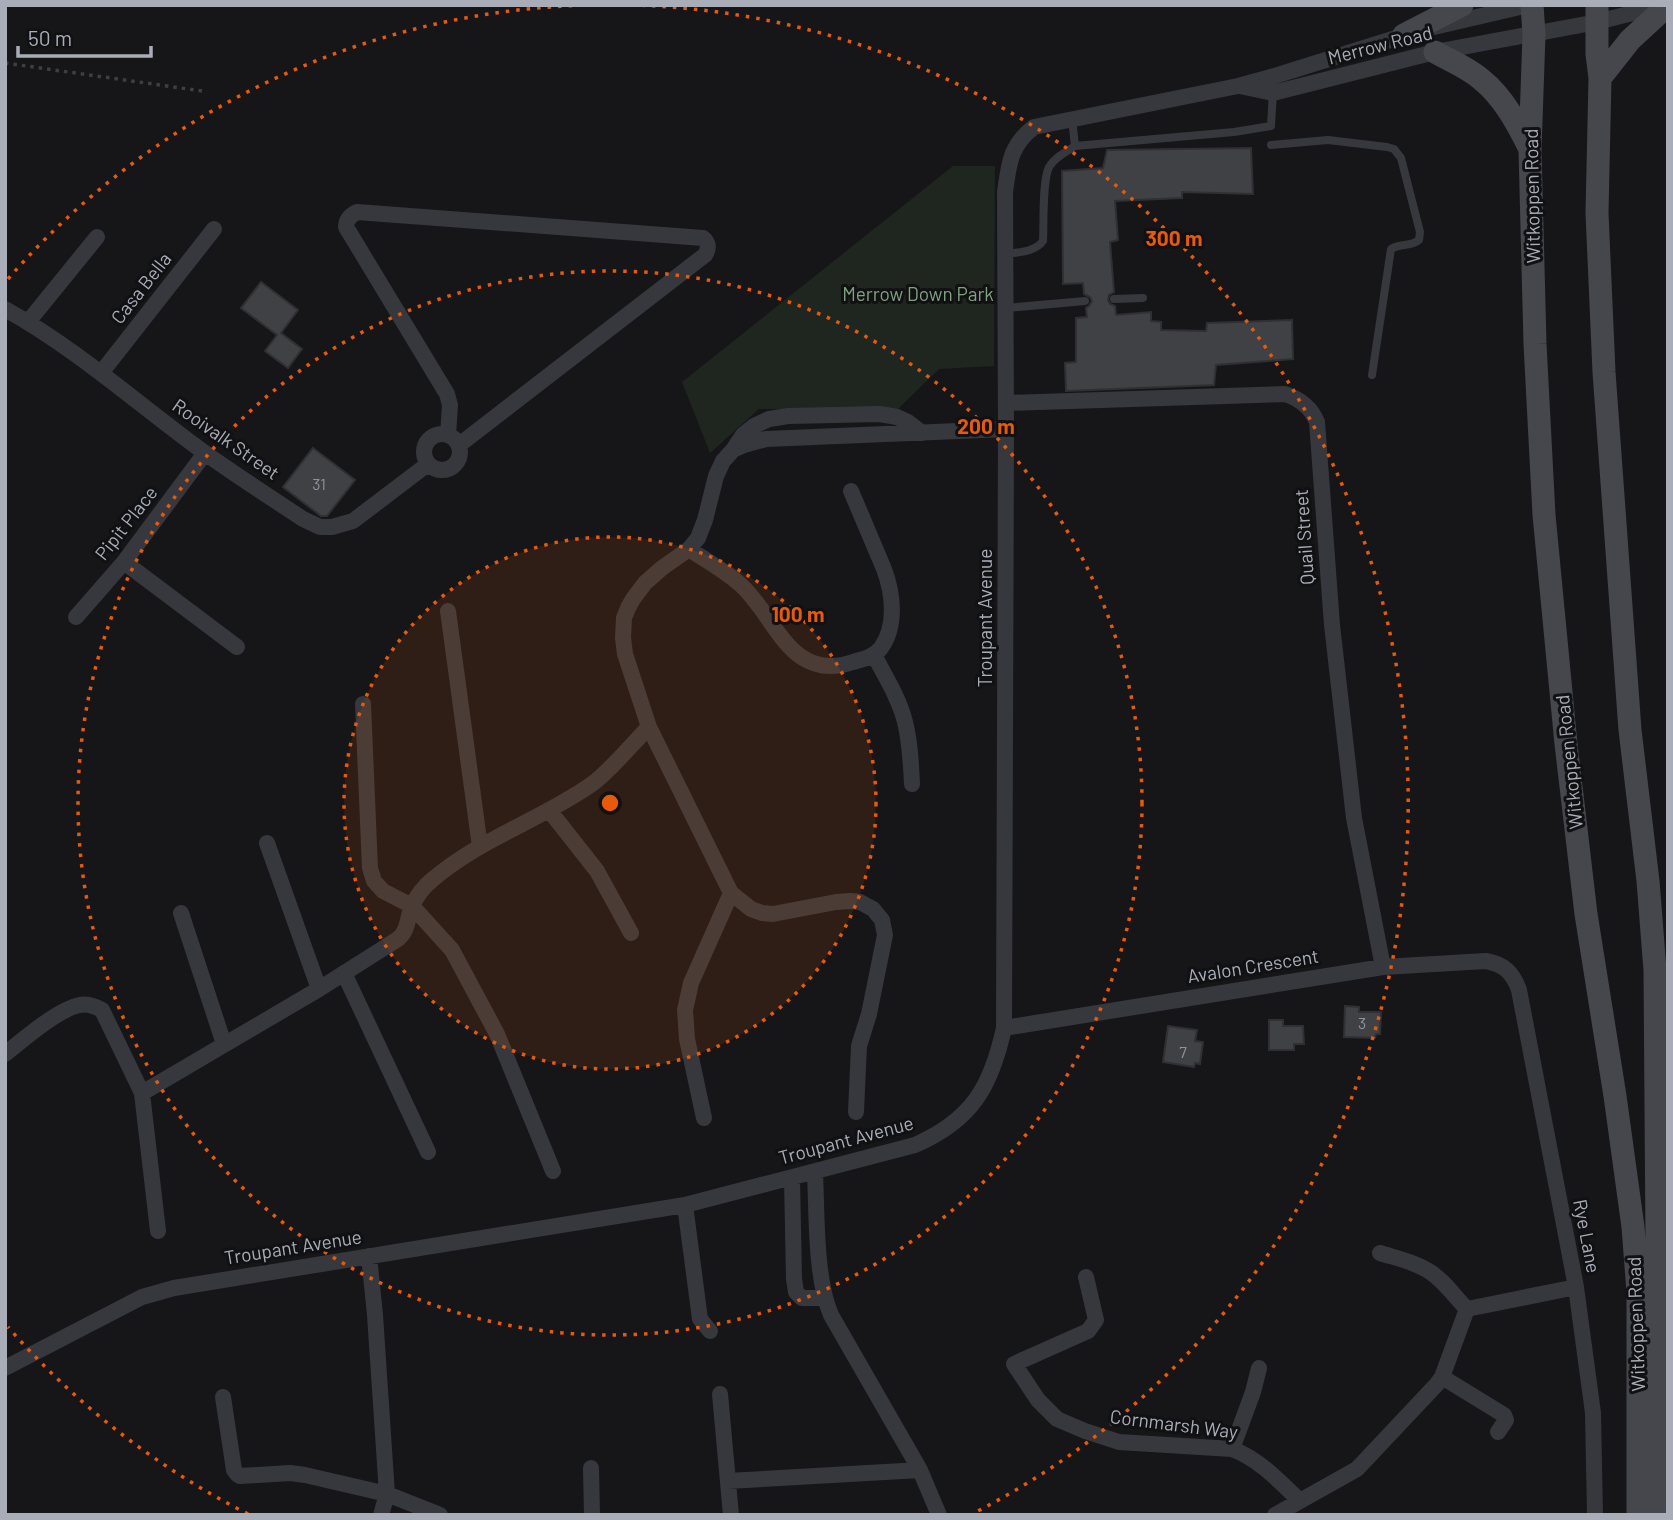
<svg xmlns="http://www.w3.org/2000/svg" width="1673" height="1520" font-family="Barlow,sans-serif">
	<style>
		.green { fill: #1e261f }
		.building { fill: #404145; stroke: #303034; stroke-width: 2 }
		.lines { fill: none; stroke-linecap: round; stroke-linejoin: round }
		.path { stroke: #3d3f44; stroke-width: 3.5; stroke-dasharray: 3.5 5; stroke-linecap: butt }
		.lane { stroke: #37383d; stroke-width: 8 }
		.street { stroke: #37383d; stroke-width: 16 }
		.secondary { stroke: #45474d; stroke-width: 23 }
		.ring { fill: none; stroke: #e8590c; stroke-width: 3.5; stroke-dasharray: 3.5 7 }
		.labels { text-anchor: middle; stroke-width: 6; stroke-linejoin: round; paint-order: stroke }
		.number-label { font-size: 16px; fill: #8e929b }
		.street-label { font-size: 19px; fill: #a8adb8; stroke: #111113 }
		.park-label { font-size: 19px; fill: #7fa381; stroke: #111113 }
		.centre { fill: #e8590c; stroke: #111113; stroke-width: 3.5 }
		.ring-label { font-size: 21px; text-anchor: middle; font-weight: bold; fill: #e8590c; stroke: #111113; stroke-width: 6; stroke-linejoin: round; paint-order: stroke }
	</style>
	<rect width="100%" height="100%" fill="#161618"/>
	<path class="green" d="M 953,166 L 995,166 L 994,366 L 939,369 L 898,409 L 759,409 L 710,453 L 682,382 Z"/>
	<path class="building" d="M 1251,148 L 1253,194 L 1182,192 L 1182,198 L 1115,201 L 1118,240 L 1110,242 L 1114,292 L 1109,295 L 1108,300 L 1110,304 L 1115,306 L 1116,315 L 1151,312 L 1151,321 L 1161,322 L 1161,330 L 1206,331 L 1207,323 L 1292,320 L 1293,359 L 1216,365 L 1214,385 L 1066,391 L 1065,363 L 1076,362 L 1076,318 L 1087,317 L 1086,308 L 1089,306 L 1092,301 L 1090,297 L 1084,294 L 1083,283 L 1063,284 L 1062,171 L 1103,168 L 1107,150 Z
		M 261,282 L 298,310 L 281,333 L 302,349 L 288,368 L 265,351 L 277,335 L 241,308 Z
		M 313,448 L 355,480 L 327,516 L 321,516 L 283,487 Z
		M 1345,1006 L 1359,1007 L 1359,1012 L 1381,1012 L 1380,1034 L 1376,1034 L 1375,1038 L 1344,1037 Z
		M 1269,1020 L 1283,1020 L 1283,1026 L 1303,1026 L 1304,1044 L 1294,1044 L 1294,1050 L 1269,1050 Z
		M 1168,1026 L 1197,1030 L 1195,1041 L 1203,1042 L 1200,1064 L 1195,1063 L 1194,1067 L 1163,1062 Z"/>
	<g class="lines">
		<path class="path" d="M 5,63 L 202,91"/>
		<path class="lane" d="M 1072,119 L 1075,146
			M 1271,145 L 1328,140 L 1387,147 L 1394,149 L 1401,158 L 1420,232 L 1419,240 C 1411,247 1400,243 1391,249 L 1372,375
			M 1006,254 C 1019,252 1035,252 1043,241 C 1044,223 1042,182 1049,167 C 1055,157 1066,152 1075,146 L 1234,132 L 1271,126 L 1273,91
			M 1114,299 L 1143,298
			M 1006,308 L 1085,301"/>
		<path class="street" d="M 1434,27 L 1528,5
			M 1240,86 L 1273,93 L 1435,52 L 1597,22 L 1664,5
			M 5,309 C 77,349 139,405 205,453 C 237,476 270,497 303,519 L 320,527 L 332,527 L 353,521 L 428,464
			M 28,322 L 97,237
			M 101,373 L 214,229
			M 1006,403 L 1285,394 C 1300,399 1311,407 1317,422 L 1332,625 L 1354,818 L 1383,967
			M424 452a18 18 0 1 1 36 0a18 18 0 1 1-36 0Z
			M 448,435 L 450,405 L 447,394 L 346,227 C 346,219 351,215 357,212 L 703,238 C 709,243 709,249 705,255 L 459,445
			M 735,449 L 744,445 L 766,439 L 1006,429
			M 689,549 C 707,561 727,572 742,586 C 777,619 791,683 853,662 C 863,659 874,657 881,648 C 897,626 893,593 884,569 L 851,491
			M 124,562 L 237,647
			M 448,611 L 480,847
			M 76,617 L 124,562 L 205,453
			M 874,655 C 885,676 899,698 905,722 C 910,742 911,763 912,784
			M 363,704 L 370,868 L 374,881 L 383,891 L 412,906 L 452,950 L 497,1034 L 553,1171
			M 549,810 L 597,871 L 631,933
			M 267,843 L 319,989
			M 181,913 L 224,1044
			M 344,973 L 428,1152
			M 1004,1028 L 1383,967 L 1486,961 C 1504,964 1513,973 1519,990 L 1576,1287 L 1593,1413 L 1595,1515
			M 5,1054 C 24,1039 58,1009 80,1005 C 88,1003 95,1006 102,1010 L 142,1093
			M 856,1112 L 859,1046 L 869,1014 L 885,935 L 882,920 L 873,909 L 860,902 L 850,901 L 836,902 L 773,914 L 762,913 L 751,909 L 731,893 L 649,727 L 625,654 L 623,638 L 624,618 L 628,608 L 633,599 L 645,583 L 662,568 L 689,549 L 698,538 L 705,520 L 716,476 L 723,461 L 733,450 L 743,435 L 754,426 L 769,419 L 788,416 L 880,414 L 897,417 L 908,422 L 922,433
			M 704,1118 L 687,1039 L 685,1010 L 691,983 L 731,893
			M 815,1172 C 817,1214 815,1278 831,1315 L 920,1470 L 939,1515
			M 792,1178 L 794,1279 L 796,1292 L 802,1298 L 824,1298
			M 685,1205 L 700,1319 L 710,1331
			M 158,1231 L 142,1093 L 319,989 L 398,939 C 409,930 407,917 412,906 C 416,897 424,886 432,880 C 479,839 541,820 592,784 C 610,771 632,744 649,727
			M 1380,1253 C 1396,1258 1412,1261 1427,1270 C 1443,1279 1454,1296 1467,1309
			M 369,1256 L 375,1315 L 387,1494 L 381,1515
			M 1086,1277 L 1096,1320 L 1088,1331 L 1014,1364 L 1038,1400 L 1057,1419 L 1085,1431 L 1119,1442 L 1232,1449 C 1259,1459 1279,1481 1300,1501
			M 1467,1309 L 1576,1287
			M 5,1368 L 142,1297 L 174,1288 L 685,1205 L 915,1145 C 972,1120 991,1087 1004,1028 L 1006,429 L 1005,192 C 1009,164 1010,145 1034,127 L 1238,86 L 1271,77 L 1412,33
			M 1442,1377 L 1504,1415 L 1506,1420 L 1498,1432
			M 720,1394 L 731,1515
			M 223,1397 L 234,1470 L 237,1474 L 240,1476 L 290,1473 L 305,1475 L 387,1494 L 440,1515
			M 1232,1449 L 1253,1392 L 1259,1368
			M 591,1468 L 592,1515
			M 728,1481 L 920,1470
			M 1275,1515 L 1357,1469 L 1437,1384 L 1442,1377 L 1467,1309"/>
		<path class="secondary" d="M 1532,5 L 1534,34 L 1530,150 L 1535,344 L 1544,515 L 1566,744 L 1586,914 L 1615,1096 L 1633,1227 L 1638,1292 L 1638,1515
			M 1597,5 L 1597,54 L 1600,78 L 1597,213 L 1604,372 L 1630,730 L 1648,881 L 1655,970 L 1659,1515
			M 1404,35 L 1462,5
			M 1435,52 C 1451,61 1469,68 1482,80 C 1503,97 1517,123 1529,147
			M 1600,78 L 1630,40 L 1668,5"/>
	</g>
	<circle cx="610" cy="803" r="266" fill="#e8590c" fill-opacity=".12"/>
	<g class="ring">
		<circle cx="610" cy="803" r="266"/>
		<circle cx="610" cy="803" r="532"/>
		<path d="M248 1514A798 798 0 0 1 8 1327M8 279A798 798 0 0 1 589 5M631 5A798 798 0 0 1 972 1514"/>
	</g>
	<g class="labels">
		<g class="number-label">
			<text x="319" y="490">31</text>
			<text x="1362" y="1029">3</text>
			<text x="1183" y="1058">7</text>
		</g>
		<g class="street-label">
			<text transform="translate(1380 45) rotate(-14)" y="7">Merrow Road</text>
			<text transform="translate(1532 196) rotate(-91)" y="7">Witkoppen Road</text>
			<text transform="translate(141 288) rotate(-52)" y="7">Casa Bella</text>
			<text transform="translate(226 439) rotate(35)" y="7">Rooivalk Street</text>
			<text transform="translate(126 523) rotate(-52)" y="7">Pipit Place</text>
			<text transform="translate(1304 537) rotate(-94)" y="7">Quail Street</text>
			<text transform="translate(985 618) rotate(-90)" y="7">Troupant Avenue</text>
			<text transform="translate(1569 762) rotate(-96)" y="7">Witkoppen Road</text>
			<text transform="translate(1253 966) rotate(-9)" y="7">Avalon Crescent</text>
			<text transform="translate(846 1140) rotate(-15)" y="7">Troupant Avenue</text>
			<text transform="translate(1587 1236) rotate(79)" y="7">Rye Lane</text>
			<text transform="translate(293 1247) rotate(-9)" y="7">Troupant Avenue</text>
			<text transform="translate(1636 1324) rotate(-92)" y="7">Witkoppen Road</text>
			<text transform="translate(1174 1424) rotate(7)" y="7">Cornmarsh Way</text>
		</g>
		<g class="park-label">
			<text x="918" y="301">Merrow Down Park</text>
		</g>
	</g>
	<circle cx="610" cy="803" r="10" class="centre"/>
	<g class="ring-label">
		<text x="1174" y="246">300 m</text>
		<text x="986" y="434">200 m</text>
		<text x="798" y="622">100 m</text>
	</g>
	<rect width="1673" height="1520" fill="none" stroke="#a8adb8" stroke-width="14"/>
	<path d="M18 46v10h133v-10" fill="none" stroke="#a8adb8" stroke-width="3.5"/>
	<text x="28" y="46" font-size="21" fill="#a8adb8" stroke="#111113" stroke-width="5" paint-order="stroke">50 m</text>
</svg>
